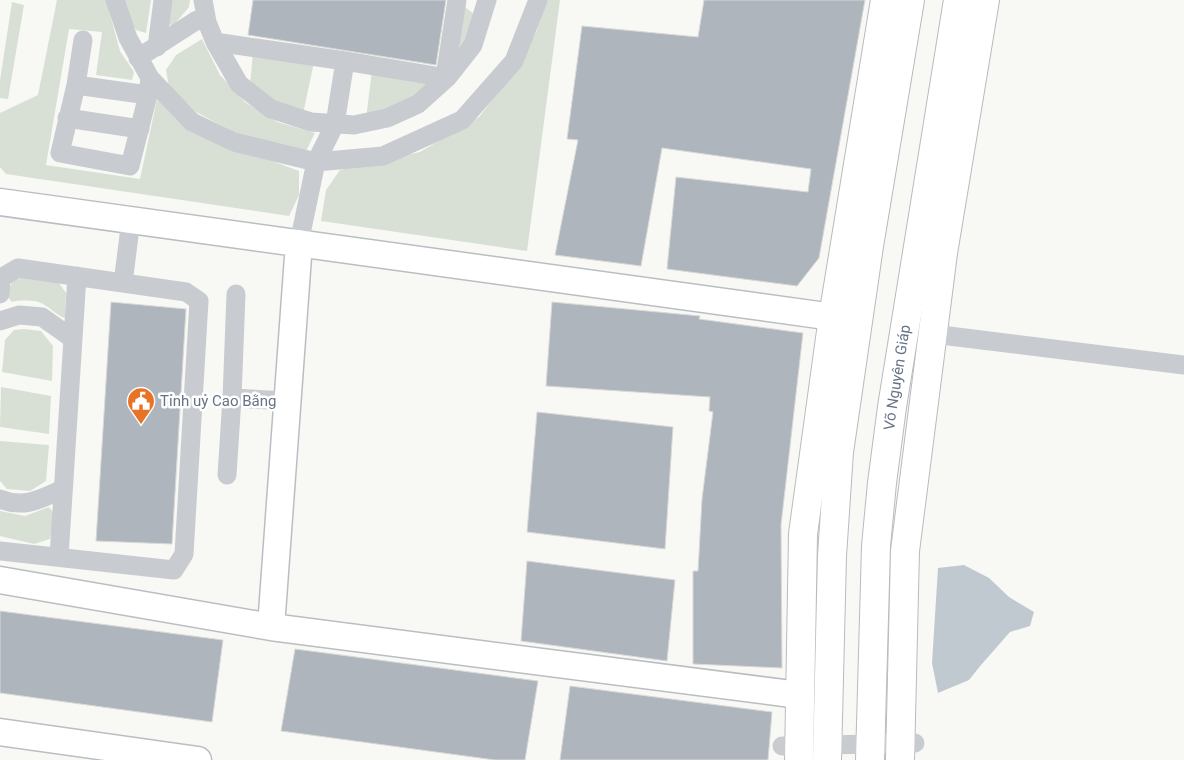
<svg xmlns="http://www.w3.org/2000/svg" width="1184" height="760" font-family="Roboto,sans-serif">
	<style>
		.green { fill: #d8e0d6 }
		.water { fill: #c1c9d0 }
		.building { fill: #afb5bc; stroke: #d9dad8 }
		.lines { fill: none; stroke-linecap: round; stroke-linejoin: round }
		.secondary-casing { stroke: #babec3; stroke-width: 29 }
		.highway-casing { stroke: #b8bbbf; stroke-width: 30 }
		.street { stroke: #c8cbcf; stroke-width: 19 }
		.secondary { stroke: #fff; stroke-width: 26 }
		.highway { stroke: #fff; stroke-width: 28 }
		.labels { text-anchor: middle; stroke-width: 5; stroke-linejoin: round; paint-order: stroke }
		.street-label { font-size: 15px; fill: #667387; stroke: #fff }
		.poi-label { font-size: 15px; fill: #667387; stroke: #fff; text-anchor: start }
	</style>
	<rect width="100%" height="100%" fill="#f8f8f5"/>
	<path class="green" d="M 57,0 L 106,0 L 120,51 L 134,72 L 132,80 L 96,75 L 102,32 L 69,29 L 46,165 L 140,179 L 157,99 L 199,134 L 299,171 L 299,195 L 289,216 L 6,174 L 0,167 L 0,113 L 38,95 Z
		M 122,0 L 151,0 L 146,33 L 136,30 L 123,7 Z
		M 168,0 L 190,0 L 189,7 L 173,26 L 164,23 Z
		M 543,0 L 560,0 L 527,251 L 321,221 L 326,190 L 340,170 L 420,152 L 479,117 L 514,72 L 537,30 Z
		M 12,2 L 24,5 L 8,99 L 0,98 L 0,80 Z
		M 465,7 L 478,17 L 466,47 L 459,45 Z
		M 202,39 L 220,75 L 245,102 L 277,122 L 315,133 L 306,151 L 269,146 L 234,132 L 196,112 L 169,87 L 166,70 L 176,55 Z
		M 253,52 L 314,62 L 303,114 L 273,103 L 250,85 Z
		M 372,70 L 428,81 L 424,93 L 366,119 Z
		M 23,277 L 59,283 L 66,293 L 65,318 C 56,315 50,307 41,303 C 34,300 20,300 12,302 L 6,295 L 12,282 Z
		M 24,329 L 41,331 L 53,346 L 52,381 L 2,372 L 5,340 L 14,330 Z
		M 1,387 L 51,396 L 49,434 L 0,427 Z
		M 0,441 L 49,445 L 46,481 L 30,491 L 7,489 L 0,481 Z
		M 49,507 L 55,515 L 50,539 L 34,544 L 0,536 L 0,511 L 25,516 Z"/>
	<path class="water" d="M 964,565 L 989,578 L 1009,597 L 1034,612 L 1030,626 L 1010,632 L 981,665 L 969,680 L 938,693 L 932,663 L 938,568 Z"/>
	<path class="building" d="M 253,0 L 446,0 L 436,65 L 248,35 Z
		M 704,0 L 865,0 L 819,258 L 797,286 L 667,269 L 676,177 L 808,192 L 811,169 L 662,148 L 641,266 L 555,255 L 578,140 L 567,139 L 582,26 L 698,37 Z
		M 111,302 L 186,309 L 172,544 L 96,541 Z
		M 552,302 L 700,316 L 699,319 L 803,333 L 781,525 L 782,668 L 693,664 L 693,571 L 698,571 L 702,499 L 713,412 L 709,411 L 710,397 L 546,386 Z
		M 537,412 L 673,427 L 665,549 L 527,532 Z
		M 527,561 L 675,580 L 667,661 L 521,641 Z
		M 0,611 L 223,640 L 212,722 L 0,693 Z
		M 295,649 L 538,681 L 525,760 L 495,760 L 281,731 Z
		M 570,686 L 772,712 L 768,760 L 560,760 Z"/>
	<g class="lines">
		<g class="secondary-casing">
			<path id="secondary" d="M 0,202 L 833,317
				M 0,580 L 271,627 L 799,695
				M 271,627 L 299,243
				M 0,732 L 198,760"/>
		</g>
		<g class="highway-casing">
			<g id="highway">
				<path d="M 799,760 L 803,534 L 833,317 L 885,0"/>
				<path d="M 827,760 L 832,556 L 839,452 L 869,246 L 910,0"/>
				<path id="s1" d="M 870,760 L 876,546 L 882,483 L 892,407 L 958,0"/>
				<path d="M 900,760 L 905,551 L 943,253 L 985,0"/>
			</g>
		</g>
		<path class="street" d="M 115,0 L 128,38 L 150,78 L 192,122 L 234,142 L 316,162 L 383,156 L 462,120 L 514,61 L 538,0
			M 203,0 L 207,22 L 215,42 L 239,84 L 271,109 L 311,122 L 354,125 L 387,118 L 418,104 L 447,78 L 473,45 L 487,0
			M 83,40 L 76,85 L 60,153 L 130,166 L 148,95 L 150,78
			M 215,42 L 345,61 L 447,78
			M 157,47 L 163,0
			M 138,58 L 197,20 L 207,22
			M 445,77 L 457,0
			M 76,85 L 148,95
			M 67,118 L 140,129
			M 299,243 L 316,162 L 335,124 L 345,61
			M 123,283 L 131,220
			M 0,294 L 1,278 L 18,268 L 186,292 L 199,301 L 184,554 L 174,570 L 0,551
			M 236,294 L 232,398 L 287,401
			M 0,321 L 19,315 L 42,317 L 73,339
			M 933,331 L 949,336 L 1184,365
			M 227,475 L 232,398
			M 0,499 C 24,509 41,499 63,489
			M 59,557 L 77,276
			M 782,746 L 915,743"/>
		<use href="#secondary" class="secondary"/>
		<use href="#highway" class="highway"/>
	</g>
	<defs>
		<g id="civic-pin" transform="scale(1.4375)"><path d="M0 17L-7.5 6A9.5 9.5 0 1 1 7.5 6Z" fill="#e87225" stroke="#fff"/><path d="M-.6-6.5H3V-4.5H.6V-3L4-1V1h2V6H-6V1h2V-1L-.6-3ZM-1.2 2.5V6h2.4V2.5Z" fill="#fff"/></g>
	</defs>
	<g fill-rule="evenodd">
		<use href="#civic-pin" x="141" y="401"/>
	</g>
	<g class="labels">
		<g class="street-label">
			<text dy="5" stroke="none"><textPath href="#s1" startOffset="384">Võ Nguyên Giáp</textPath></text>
		</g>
		<g class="poi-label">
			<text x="160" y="406">Tỉnh uỷ Cao Bằng</text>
		</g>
	</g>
</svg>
